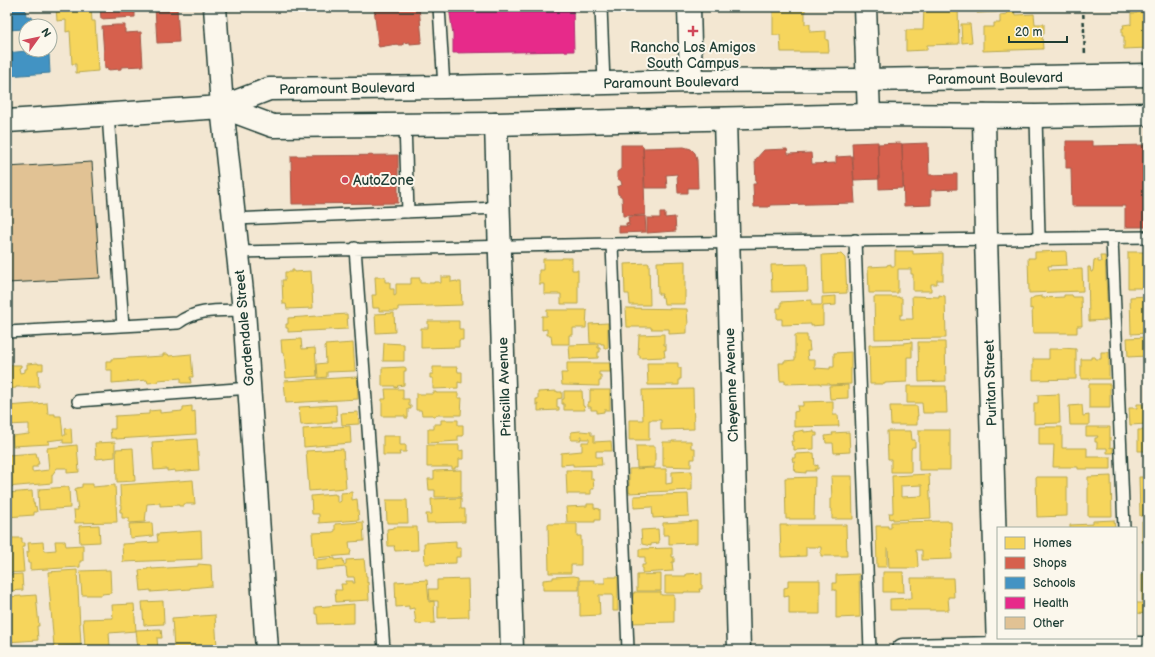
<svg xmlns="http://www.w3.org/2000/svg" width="1155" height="657" font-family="'Balsamiq Sans',sans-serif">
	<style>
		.homes { fill: #f6d55c; stroke: #b6a750; fill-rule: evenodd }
		.shops { fill: #d6604d; stroke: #9f5646 }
		.schools { fill: #4393c3; stroke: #387998 }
		.health { fill: #e7298a; stroke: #ab2f70 }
		.building { fill: #e1c294; stroke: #1f3d34 }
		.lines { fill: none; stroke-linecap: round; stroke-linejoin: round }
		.lane-casing { stroke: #1f3d34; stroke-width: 14 }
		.street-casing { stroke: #1f3d34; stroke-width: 25 }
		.secondary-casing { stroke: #1f3d34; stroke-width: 25 }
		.path { stroke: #1f3d34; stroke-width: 2.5; stroke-dasharray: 4 3; stroke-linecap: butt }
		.lane { stroke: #fbf7ec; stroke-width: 11 }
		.street { stroke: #fbf7ec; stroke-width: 22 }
		.secondary { stroke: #fbf7ec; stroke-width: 22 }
		.poi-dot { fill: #d1495b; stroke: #fbf7ec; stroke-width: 1.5 }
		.labels { text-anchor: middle; stroke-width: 4; stroke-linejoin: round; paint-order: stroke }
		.poi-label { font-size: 14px; fill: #1f3d34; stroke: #fbf7ec }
		.street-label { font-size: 14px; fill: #1f3d34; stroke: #fbf7ec }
	</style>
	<rect width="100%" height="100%" fill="#f3e7d2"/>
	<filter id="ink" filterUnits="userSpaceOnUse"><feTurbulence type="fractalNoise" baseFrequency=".025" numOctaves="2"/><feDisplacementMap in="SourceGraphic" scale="8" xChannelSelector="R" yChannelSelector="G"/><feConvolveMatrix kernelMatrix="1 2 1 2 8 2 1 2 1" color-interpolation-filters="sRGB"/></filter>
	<g filter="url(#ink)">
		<path class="homes" d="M 56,7 L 91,7 L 92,21 L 95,21 L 98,71 L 76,73 L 76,64 L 72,64 L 70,31 L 66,32 L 66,20 L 57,21 Z
			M 773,7 L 805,7 L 805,24 L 810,24 L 810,32 L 826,31 L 826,40 L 828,40 L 829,52 L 781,52 L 780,35 L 773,35 Z
			M 958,7 L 959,44 L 927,45 L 927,50 L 906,51 L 906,30 L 923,30 L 924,8 Z
			M 977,7 L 997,7 L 997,12 L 977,13 Z
			M 1006,10 L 1014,10 L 1015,15 L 1034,14 L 1035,24 L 1044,24 L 1044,34 L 1042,35 L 1043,49 L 983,51 L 983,27 L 994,27 L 994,23 L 1000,23 L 1000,15 L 1007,14 Z
			M 1137,12 L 1148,12 L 1148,48 L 1124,49 L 1124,36 L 1122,36 L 1122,28 L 1124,28 L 1123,25 L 1130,24 L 1131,25 L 1131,13 L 1137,13 Z
			M 961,24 L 970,24 L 972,42 L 962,43 Z
			M 895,251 L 913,251 L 913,254 L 943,253 L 943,280 L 937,280 L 937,284 L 931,284 L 931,291 L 913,291 L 913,274 L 911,274 L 911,269 L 898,269 L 898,293 L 869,293 L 868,267 L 887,266 L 887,265 L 891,264 L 891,266 L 895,266 Z
			M 1066,251 L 1067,265 L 1048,266 L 1049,270 L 1082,269 L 1083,291 L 1029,293 L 1028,258 L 1035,258 L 1035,252 Z
			M 1128,252 L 1146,252 L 1147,288 L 1128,288 Z
			M 841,254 L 845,258 L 847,293 L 823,294 L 822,255 Z
			M 1100,256 L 1105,256 L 1108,320 L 1089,321 L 1088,267 L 1090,267 L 1091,272 L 1092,272 L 1093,270 L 1094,260 L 1098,259 L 1098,262 L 1101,262 Z
			M 562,258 L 572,258 L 572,270 L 578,270 L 578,304 L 561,304 L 561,294 L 544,294 L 544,284 L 539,284 L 539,270 L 543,270 L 543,259 L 562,259 Z
			M 685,261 L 685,304 L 664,304 L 663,297 L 661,297 L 662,294 L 658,294 L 657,262 Z
			M 649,263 L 650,305 L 630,305 L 629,294 L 625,294 L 624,264 Z
			M 807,264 L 808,291 L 772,292 L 771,265 Z
			M 292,270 L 294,270 L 294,272 L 311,271 L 313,308 L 287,309 L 286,304 L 283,304 L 282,280 L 285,280 L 285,272 L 292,272 Z
			M 375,277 L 385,277 L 385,282 L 390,282 L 390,289 L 394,289 L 394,296 L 396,295 L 396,284 L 411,284 L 411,278 L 420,278 L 420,283 L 434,283 L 434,282 L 439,282 L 439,283 L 441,283 L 441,277 L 451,277 L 451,282 L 457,281 L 457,282 L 461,282 L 462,305 L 398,307 L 398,311 L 379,311 L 379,308 L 373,308 L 372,295 L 376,295 Z
			M 939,295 L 945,296 L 946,338 L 875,339 L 874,297 L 899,297 L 899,298 L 902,298 L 902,315 L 900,315 L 900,319 L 913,319 L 912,296 L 939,297 Z
			M 1064,295 L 1072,295 L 1073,297 L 1081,297 L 1082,326 L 1077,326 L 1077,333 L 1033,333 L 1032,308 L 1030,309 L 1030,300 L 1034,297 L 1042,296 L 1042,298 L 1064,297 Z
			M 836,296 L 836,305 L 823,306 L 823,325 L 811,326 L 811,324 L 782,325 L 782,319 L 777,319 L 777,308 L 781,308 L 781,302 L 812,300 L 812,305 L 822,305 L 822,297 Z
			M 1148,296 L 1148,333 L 1131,334 L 1130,297 Z
			M 626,308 L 687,309 L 688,325 L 687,325 L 687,333 L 669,334 L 669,329 L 651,329 L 651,327 L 627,327 Z
			M 547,310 L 587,310 L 586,328 L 573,328 L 573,335 L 569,335 L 569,344 L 552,344 L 551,335 L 547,335 L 547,329 L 542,330 L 542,316 L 547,316 Z
			M 394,313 L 395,332 L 376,333 L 375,314 Z
			M 347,314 L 348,329 L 288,332 L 288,328 L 286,328 L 286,324 L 288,324 L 288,318 Z
			M 428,321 L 459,321 L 459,329 L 463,329 L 463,340 L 459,340 L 459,347 L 421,348 L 421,328 L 428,328 Z
			M 608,323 L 608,348 L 604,348 L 604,344 L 601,344 L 601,343 L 590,343 L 589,324 Z
			M 664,334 L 664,345 L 666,345 L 666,350 L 664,350 L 665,357 L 640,358 L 640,355 L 638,355 L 639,335 Z
			M 795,335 L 807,335 L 807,342 L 809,342 L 810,351 L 807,351 L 808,360 L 815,360 L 815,368 L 830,369 L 830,367 L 834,367 L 834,353 L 851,352 L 851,384 L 830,385 L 830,384 L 820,384 L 820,383 L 785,384 L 785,381 L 780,381 L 779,363 L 784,363 L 784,361 L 795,360 Z
			M 1147,337 L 1147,356 L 1128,357 L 1127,338 Z
			M 301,339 L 302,349 L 315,348 L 317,376 L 286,378 L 284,353 L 282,353 L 281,340 Z
			M 912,342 L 912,357 L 907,357 L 907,382 L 885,383 L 885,384 L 870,384 L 869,345 L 904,344 L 904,343 Z
			M 918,342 L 945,342 L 946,381 L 919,382 Z
			M 353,343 L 355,371 L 327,372 L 327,377 L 318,378 L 317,364 L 326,363 L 325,345 Z
			M 384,343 L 404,344 L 404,361 L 383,361 Z
			M 598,344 L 598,348 L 600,348 L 600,352 L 598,352 L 598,358 L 570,359 L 569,345 Z
			M 1062,348 L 1076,349 L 1076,379 L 1033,380 L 1033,359 L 1049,359 L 1049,349 L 1062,349 Z
			M 1101,352 L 1109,352 L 1109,379 L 1081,379 L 1081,359 L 1091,359 L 1091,357 L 1095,357 L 1096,359 L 1101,359 Z
			M 163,354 L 168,354 L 169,356 L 191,354 L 193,377 L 190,377 L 191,383 L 181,383 L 181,378 L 158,380 L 158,382 L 148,383 L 147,380 L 112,383 L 112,370 L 106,370 L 106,361 L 111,361 L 111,359 L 163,356 Z
			M 1145,362 L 1148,362 L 1148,377 L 1145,377 Z
			M 38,363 L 38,364 L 43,364 L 43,370 L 38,370 L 39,387 L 16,387 L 16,388 L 7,389 L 7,365 L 21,365 L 21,367 L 19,368 L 20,373 L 25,372 L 25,369 L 27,369 L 27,364 Z
			M 567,363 L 610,363 L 610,372 L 599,372 L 599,375 L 601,375 L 601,381 L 599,381 L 599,386 L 562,385 L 561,373 L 567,373 Z
			M 647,363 L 678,363 L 678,368 L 681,368 L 681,379 L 679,379 L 679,385 L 648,385 Z
			M 404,367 L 406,368 L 406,371 L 404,371 L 404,385 L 397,386 L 398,387 L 395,388 L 395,386 L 382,386 L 382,368 Z
			M 433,367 L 457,367 L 458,372 L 462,372 L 462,383 L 458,382 L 458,388 L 433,389 L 433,378 L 430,378 L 430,374 L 433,374 Z
			M 357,377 L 358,399 L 286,403 L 284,381 Z
			M 1089,384 L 1110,384 L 1110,408 L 1089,408 Z
			M 848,385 L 848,398 L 830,399 L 829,386 Z
			M 907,386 L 946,386 L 947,413 L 923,413 L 922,403 L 907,403 Z
			M 385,389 L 403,389 L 403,399 L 409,399 L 409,406 L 411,406 L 411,409 L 408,409 L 408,418 L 405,418 L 405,416 L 382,416 L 382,399 L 386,399 Z
			M 693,389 L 694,429 L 661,430 L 661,420 L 649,420 L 649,440 L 629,440 L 629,420 L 643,420 L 642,390 Z
			M 590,390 L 610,390 L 610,410 L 604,410 L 604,412 L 597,413 L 597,410 L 591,410 L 591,407 L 588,407 L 588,402 L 590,402 Z
			M 557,391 L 557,392 L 562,392 L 562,398 L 557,399 L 557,407 L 559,407 L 559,410 L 538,411 L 538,404 L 536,405 L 536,399 L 538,399 L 538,392 Z
			M 564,391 L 582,391 L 583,406 L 584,406 L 585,410 L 564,410 L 564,404 L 562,404 L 562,399 L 564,399 Z
			M 433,392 L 436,392 L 436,393 L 458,393 L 458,398 L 462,398 L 461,415 L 436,415 L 436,416 L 433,416 L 433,415 L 422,415 L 421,410 L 416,410 L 416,394 L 433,394 Z
			M 1059,394 L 1060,423 L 1034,424 L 1034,403 L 1038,403 L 1038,395 Z
			M 833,401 L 833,415 L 838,415 L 839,426 L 794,427 L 794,412 L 798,411 L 797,406 L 803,406 L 803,402 Z
			M 47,403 L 48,414 L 55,414 L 55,416 L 61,416 L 63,435 L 66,435 L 65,429 L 71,428 L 72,443 L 63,443 L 63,439 L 47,441 L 49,441 L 49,444 L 13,446 L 12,436 L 29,434 L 29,424 L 7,425 L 7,406 Z
			M 1137,404 L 1143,404 L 1143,407 L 1147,407 L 1148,424 L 1130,425 L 1129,408 L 1137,408 Z
			M 336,405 L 337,421 L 332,421 L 332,423 L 301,425 L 299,407 Z
			M 1082,405 L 1083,416 L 1089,415 L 1089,425 L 1070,425 L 1069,406 Z
			M 192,406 L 192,412 L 195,411 L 196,434 L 116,439 L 116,438 L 111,438 L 110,429 L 115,429 L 115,416 L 149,414 L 149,411 L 160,410 L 160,413 L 183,411 L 183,407 Z
			M 890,406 L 917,406 L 918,416 L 917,416 L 917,425 L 891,425 Z
			M 358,412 L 359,424 L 342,425 L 341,413 Z
			M 441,420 L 458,420 L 458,425 L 463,425 L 463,436 L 458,436 L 458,441 L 428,443 L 428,429 L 434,429 L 434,424 L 441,424 Z
			M 350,426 L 351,443 L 304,447 L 303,429 Z
			M 1039,427 L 1062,427 L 1062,448 L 1087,448 L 1087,457 L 1111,457 L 1111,469 L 1078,469 L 1078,467 L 1053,467 L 1054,445 L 1039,445 Z
			M 1086,427 L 1110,427 L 1110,448 L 1113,447 L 1113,453 L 1107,453 L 1107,448 L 1097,448 L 1097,442 L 1095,442 L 1095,438 L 1097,438 L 1098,436 L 1086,436 Z
			M 804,430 L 804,432 L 814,431 L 814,433 L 817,433 L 817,436 L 814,436 L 814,449 L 794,450 L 794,446 L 792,446 L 791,441 L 794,441 L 793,435 L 794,435 L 794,432 Z
			M 919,430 L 950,430 L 950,470 L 919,470 Z
			M 1138,430 L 1148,430 L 1148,451 L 1138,451 Z
			M 580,431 L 591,432 L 591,435 L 594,435 L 594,442 L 611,441 L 612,451 L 596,451 L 596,457 L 601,457 L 602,465 L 573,466 L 573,464 L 561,465 L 561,453 L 582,451 L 582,442 L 589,442 L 589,439 L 582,439 L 582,436 L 580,436 L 581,440 L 571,440 L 571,432 Z
			M 887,431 L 911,431 L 912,440 L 915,440 L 915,447 L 912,447 L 911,450 L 911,472 L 891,472 L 891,459 L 888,459 Z
			M 849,432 L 850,452 L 834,453 L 833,443 L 826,443 L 825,436 L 833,435 L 832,433 Z
			M 383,436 L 400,436 L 400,445 L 406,445 L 406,452 L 399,452 L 400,455 L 383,455 Z
			M 197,439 L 199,470 L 175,472 L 175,470 L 167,471 L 167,469 L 154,470 L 152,442 Z
			M 672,441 L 691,441 L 691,448 L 695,448 L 695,459 L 691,459 L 691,467 L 663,466 L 663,442 L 672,442 Z
			M 115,442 L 115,457 L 96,459 L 95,443 Z
			M 77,445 L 79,472 L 67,473 L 67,468 L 57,468 L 52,475 L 52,483 L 7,487 L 7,455 L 36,453 L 39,464 L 37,464 L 37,467 L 32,467 L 32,472 L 49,470 L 47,448 Z
			M 427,445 L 459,445 L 459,451 L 463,450 L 463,459 L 459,459 L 459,467 L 455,467 L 455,469 L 452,469 L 452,467 L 427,467 Z
			M 636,446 L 655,446 L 655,467 L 637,468 Z
			M 133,448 L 135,481 L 117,482 L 116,449 Z
			M 343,449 L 346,488 L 309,491 L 306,451 Z
			M 814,453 L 815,466 L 818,465 L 818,469 L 815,469 L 816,471 L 806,471 L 806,473 L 796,472 L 795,469 L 794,469 L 795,462 L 793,462 L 792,458 L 795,458 L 795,454 Z
			M 654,468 L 654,469 L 666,469 L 666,484 L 672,483 L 672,472 L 692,471 L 692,490 L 629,493 L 629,469 Z
			M 461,470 L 461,497 L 435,497 L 435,490 L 429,490 L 428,479 L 434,479 L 434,471 Z
			M 566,470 L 591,470 L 591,479 L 593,479 L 594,489 L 591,489 L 591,494 L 567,494 Z
			M 929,474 L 931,518 L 893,520 L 893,518 L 890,519 L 889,513 L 893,513 L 893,509 L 892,476 ZM 922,485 L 922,496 L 901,497 L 901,486 Z
			M 831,476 L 852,476 L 853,519 L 832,519 L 832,509 L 830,509 L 830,499 L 832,499 Z
			M 1111,476 L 1112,516 L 1088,516 L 1088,477 Z
			M 815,477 L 814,519 L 786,519 L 785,478 Z
			M 1036,477 L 1067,477 L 1067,516 L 1037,517 Z
			M 1139,477 L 1148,477 L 1148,516 L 1140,516 Z
			M 193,480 L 195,504 L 184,504 L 184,506 L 179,506 L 179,505 L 160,506 L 160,503 L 147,504 L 145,522 L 129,523 L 129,518 L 122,518 L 122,512 L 120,512 L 120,509 L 121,509 L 120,485 Z
			M 82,484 L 93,484 L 93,487 L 115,485 L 117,522 L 75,523 L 74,510 L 78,510 L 75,489 L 77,488 L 82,487 Z
			M 68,487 L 69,488 L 70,508 L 39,510 L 38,490 L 40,490 L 39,489 Z
			M 32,491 L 33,503 L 34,503 L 35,507 L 36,506 L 37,512 L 34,512 L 34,515 L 7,517 L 7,493 Z
			M 352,492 L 352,500 L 357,499 L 359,520 L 319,523 L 319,514 L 312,514 L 311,496 L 335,494 L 335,495 L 337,495 L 337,502 L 340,502 L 341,501 L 341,493 Z
			M 688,494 L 689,516 L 653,518 L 652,507 L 634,508 L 634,496 Z
			M 461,498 L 461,509 L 465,509 L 465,522 L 427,523 L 426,514 L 432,514 L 431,499 Z
			M 386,500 L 407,500 L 408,523 L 387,523 Z
			M 587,504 L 594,504 L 594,508 L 600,509 L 600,520 L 595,520 L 595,522 L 567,522 L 566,507 L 587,506 Z
			M 1114,520 L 1115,528 L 1070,528 L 1070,525 L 1093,524 L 1093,521 Z
			M 697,521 L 697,543 L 669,544 L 669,535 L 663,535 L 663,523 Z
			M 948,521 L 948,522 L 951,522 L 952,559 L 922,560 L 922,550 L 916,550 L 916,552 L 917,552 L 918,566 L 916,568 L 889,568 L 888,548 L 887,548 L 887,567 L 877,567 L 876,526 L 888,526 L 888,528 L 891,528 L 891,522 Z
			M 1142,521 L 1148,521 L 1148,542 L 1142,542 Z
			M 363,522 L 364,541 L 349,542 L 350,550 L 351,550 L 350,555 L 314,558 L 312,533 L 333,532 L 335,531 L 335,524 Z
			M 152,523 L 153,536 L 130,538 L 129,524 Z
			M 548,524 L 577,524 L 577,536 L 581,536 L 581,565 L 571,565 L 571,573 L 549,573 Z
			M 99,525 L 100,542 L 80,543 L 79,526 Z
			M 780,525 L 846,525 L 847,556 L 821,556 L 821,547 L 806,547 L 806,556 L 781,557 Z
			M 394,527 L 417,527 L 418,550 L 395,551 L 394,547 L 395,546 L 388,546 L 387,529 L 394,528 Z
			M 658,529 L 659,543 L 651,544 L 651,546 L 642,544 L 641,530 Z
			M 201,531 L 202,559 L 123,562 L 122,544 L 158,542 L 157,534 Z
			M 7,538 L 22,538 L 22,543 L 24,543 L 24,547 L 22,547 L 24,572 L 7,573 Z
			M 55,541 L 65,541 L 66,546 L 83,545 L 83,561 L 80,561 L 80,567 L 30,570 L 30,563 L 28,563 L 27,552 L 29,552 L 28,543 L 43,542 L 44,551 L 56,550 Z
			M 456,541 L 456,548 L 461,548 L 461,557 L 456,557 L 456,563 L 425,564 L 424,543 Z
			M 672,548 L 672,557 L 674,557 L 674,562 L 672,562 L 673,571 L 642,573 L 642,565 L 645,565 L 645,557 L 639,557 L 639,549 Z
			M 335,558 L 335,560 L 343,559 L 344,565 L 346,564 L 346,560 L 364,559 L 366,576 L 367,576 L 367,583 L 368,582 L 369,600 L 336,602 L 335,590 L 342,590 L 341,584 L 346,584 L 346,581 L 353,581 L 353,583 L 355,583 L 354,577 L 347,577 L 346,567 L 316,570 L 316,560 Z
			M 198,564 L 211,565 L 212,586 L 190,588 L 190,589 L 151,592 L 151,590 L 141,591 L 139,570 L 148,569 L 148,568 L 152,568 L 152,569 L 198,566 Z
			M 77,570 L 81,645 L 54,647 L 48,572 Z
			M 110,570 L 111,593 L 102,594 L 102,595 L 82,595 L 80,571 Z
			M 883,572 L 903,572 L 904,592 L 883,592 Z
			M 702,573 L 702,589 L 699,589 L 700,592 L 684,592 L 684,593 L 665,593 L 665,576 L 686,576 L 686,574 Z
			M 1148,573 L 1148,614 L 1136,613 L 1136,601 L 1137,603 L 1142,603 L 1142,574 Z
			M 22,574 L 23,590 L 7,591 L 7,575 Z
			M 661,574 L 661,591 L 637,591 L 637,575 Z
			M 859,574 L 860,617 L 836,618 L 836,590 L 833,590 L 833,583 L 836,583 L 836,575 Z
			M 574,576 L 579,577 L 579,590 L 543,590 L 543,580 L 553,579 L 553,577 Z
			M 605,577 L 618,577 L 618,611 L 613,611 L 613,595 L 599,595 L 600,615 L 580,616 L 580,580 L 594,580 L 594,583 L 605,583 Z
			M 911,578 L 953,578 L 954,597 L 948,597 L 949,610 L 890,610 L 890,599 L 912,598 Z
			M 468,579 L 469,617 L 438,618 L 438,601 L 430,601 L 429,589 L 437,589 L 437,580 Z
			M 427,580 L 429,602 L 434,601 L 435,623 L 416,624 L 414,608 L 409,609 L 409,606 L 396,607 L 395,582 Z
			M 788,580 L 820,580 L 820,614 L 789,614 L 789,596 L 784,597 L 784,588 L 788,587 Z
			M 634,592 L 661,592 L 661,595 L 674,595 L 674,622 L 632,623 L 632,602 L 633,593 L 635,593 Z
			M 36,595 L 39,626 L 37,626 L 38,640 L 7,642 L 7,597 Z
			M 163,601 L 164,624 L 144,625 L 142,602 Z
			M 134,604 L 136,631 L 109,633 L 110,647 L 85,648 L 83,619 L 113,618 L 112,605 Z
			M 354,604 L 354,623 L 318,624 L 317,614 L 315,614 L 315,607 Z
			M 215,615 L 217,647 L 174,649 L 172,618 Z
			M 161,629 L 162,638 L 157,638 L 158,649 L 138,650 L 136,630 Z"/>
		<path class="shops" d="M 100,7 L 135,7 L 135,17 L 101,19 Z
			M 155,7 L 177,7 L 179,42 L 157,43 Z
			M 374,7 L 419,7 L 422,40 L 421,40 L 421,43 L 410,44 L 410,42 L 403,43 L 403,45 L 397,45 L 397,44 L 379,47 L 378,45 Z
			M 117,25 L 125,25 L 125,33 L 141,32 L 143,66 L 121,67 L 121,69 L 108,70 L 108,68 L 105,69 L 102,26 Z
			M 1066,141 L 1092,141 L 1092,146 L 1148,145 L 1148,227 L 1125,227 L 1125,206 L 1072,206 L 1071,168 L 1066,168 Z
			M 878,142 L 879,179 L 854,180 L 852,143 Z
			M 900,143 L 902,144 L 903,188 L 879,189 L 878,144 Z
			M 928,143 L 929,175 L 957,174 L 957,189 L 931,190 L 931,205 L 904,206 L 902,144 Z
			M 621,145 L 642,145 L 643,146 L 645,215 L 623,216 L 622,197 L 618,194 L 617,187 L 622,185 L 621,181 L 617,178 L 617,172 L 621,169 Z
			M 684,147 L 691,149 L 695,153 L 697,160 L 698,188 L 688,188 L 688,193 L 678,193 L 677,174 L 666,175 L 667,188 L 645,188 L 643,148 Z
			M 787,149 L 788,154 L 811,153 L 812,164 L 836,163 L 836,157 L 852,156 L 855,203 L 770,205 L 769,207 L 754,207 L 753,184 L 756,184 L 755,160 L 764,150 Z
			M 398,155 L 398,203 L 292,204 L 291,156 Z
			M 660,213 L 665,213 L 665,218 L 675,217 L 676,231 L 647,233 L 647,218 L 660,218 Z
			M 645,216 L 646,232 L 619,233 L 619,226 L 629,226 L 629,224 L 626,225 L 626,223 L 629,223 L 628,217 Z"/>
		<path class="schools" d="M 7,7 L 25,7 L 26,16 L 29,16 L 29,17 L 32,17 L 33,26 L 26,26 L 26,28 L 24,29 L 8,30 Z
			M 32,7 L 52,7 L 52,9 L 32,10 Z
			M 26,51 L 27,55 L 49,54 L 50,73 L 7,76 L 7,53 Z"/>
		<path class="health" d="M 449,7 L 573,7 L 574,51 L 453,53 L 453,35 Z"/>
		<path class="building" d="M 92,162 L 100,278 L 7,283 L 7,167 Z"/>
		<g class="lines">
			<g class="lane-casing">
				<path id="lane" d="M 439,7 L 444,87
					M 601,7 L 604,83
					M 108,114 L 123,326
					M 1036,116 L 1039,237
					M 405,125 L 408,212
					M 234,219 L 498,208
					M 1112,238 L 1124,528
					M 855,240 L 870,650
					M 612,244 L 628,650
					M 355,248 L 384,650
					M 237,252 L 612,244 L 1148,237
					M 7,332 L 178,323 C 198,308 220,311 244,310
					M 78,401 L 250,388"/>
			</g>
			<g class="street-casing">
				<path id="street" d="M 689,7 L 691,81
					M 865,7 L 869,115
					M 984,116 L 986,238 L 998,650
					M 725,119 L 739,650
					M 496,124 L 512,650
					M 903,650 L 998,648 L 1148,648"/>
			</g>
			<g class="secondary-casing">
				<path id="secondary" d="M 215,7 L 222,107 L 244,310 L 267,650
					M 222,107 L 273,126 L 496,124 L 869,115 L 1036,116 L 1148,114
					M 7,121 L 222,107 L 269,89 L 444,87 L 691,81 L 867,80 L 1148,75"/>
			</g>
			<path class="path" d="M 1083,7 L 1085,56"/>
			<use href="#lane" class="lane"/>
			<use href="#street" class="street"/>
			<use href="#secondary" class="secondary"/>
		</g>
	</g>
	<g class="poi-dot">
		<path d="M691 25h4v4h4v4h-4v4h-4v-4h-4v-4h4z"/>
		<circle cx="345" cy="180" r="4"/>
	</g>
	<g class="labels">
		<g class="poi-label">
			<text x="693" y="52">Rancho Los Amigos<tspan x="693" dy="16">South Campus</tspan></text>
			<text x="353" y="185" text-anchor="start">AutoZone</text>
		</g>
		<g class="street-label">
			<text transform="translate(995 78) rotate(-1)" y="5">Paramount Boulevard</text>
			<text transform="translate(671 82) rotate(-1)" y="5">Paramount Boulevard</text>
			<text transform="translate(347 88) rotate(-1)" y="5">Paramount Boulevard</text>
			<text transform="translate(244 328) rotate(-95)" y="5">Gardendale Street</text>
			<text transform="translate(990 383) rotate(-92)" y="5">Puritan Street</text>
			<text transform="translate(731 385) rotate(-92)" y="5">Cheyenne Avenue</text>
			<text transform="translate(504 387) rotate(-92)" y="5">Priscilla Avenue</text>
		</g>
	</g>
	<rect width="1155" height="657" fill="none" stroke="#fbf7ec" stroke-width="24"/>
	<rect x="12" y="12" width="1131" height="633" fill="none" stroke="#1f3d34" stroke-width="1.5" filter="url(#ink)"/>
	<rect x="997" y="527" width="140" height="112" fill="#fbf7ec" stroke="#a3ada2"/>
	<rect x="1005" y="537" width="20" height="12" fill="#f6d55c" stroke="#a3ada2"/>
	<text x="1033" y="547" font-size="12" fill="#1f3d34">Homes</text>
	<rect x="1005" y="557" width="20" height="12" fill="#d6604d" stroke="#a3ada2"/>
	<text x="1033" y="567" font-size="12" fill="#1f3d34">Shops</text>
	<rect x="1005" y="577" width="20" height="12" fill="#4393c3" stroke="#a3ada2"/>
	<text x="1033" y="587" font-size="12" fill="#1f3d34">Schools</text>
	<rect x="1005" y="597" width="20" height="12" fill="#e7298a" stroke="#a3ada2"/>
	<text x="1033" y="607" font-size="12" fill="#1f3d34">Health</text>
	<rect x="1005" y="617" width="20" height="12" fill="#e1c294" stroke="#a3ada2"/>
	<text x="1033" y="627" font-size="12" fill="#1f3d34">Other</text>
	<g transform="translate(38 38) rotate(57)"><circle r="19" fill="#fbf7ec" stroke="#a3ada2"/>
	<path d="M0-3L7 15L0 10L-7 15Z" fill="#d1495b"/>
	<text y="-6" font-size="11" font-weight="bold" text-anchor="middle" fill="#1f3d34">N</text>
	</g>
	<path d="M1009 36v6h58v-6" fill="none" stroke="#1f3d34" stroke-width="2"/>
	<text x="1015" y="36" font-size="12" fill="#1f3d34" stroke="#fbf7ec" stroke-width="3" paint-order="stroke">20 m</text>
</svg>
